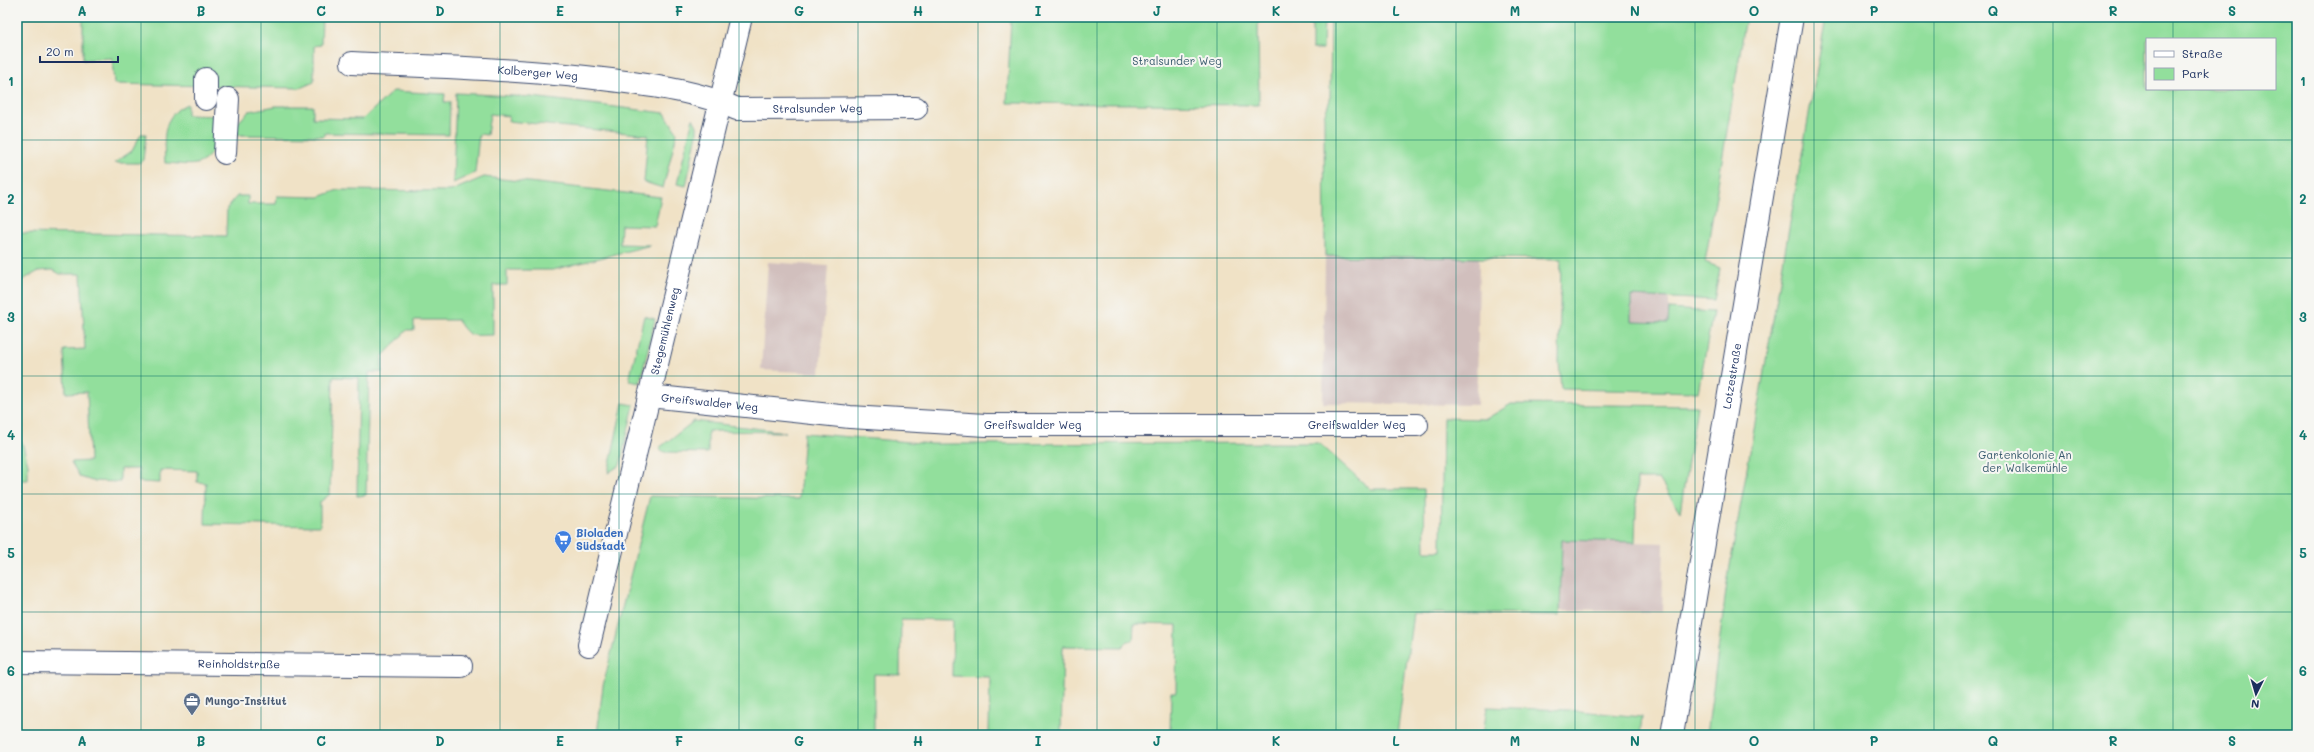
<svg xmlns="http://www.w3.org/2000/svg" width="2314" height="752" font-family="Mali,sans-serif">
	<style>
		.industrial { fill: #d1bfbd }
		.green { fill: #92df9c; stroke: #56877d; fill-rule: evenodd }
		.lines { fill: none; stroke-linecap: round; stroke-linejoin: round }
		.minor-casing { stroke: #3b4a6e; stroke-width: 24 }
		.minor { stroke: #fff; stroke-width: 22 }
		.grid { fill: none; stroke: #0f766e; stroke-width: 1; stroke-opacity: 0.55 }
		.labels { text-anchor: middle; stroke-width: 4; stroke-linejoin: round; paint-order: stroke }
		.park-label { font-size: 11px; fill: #395b6e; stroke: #f6f6f2 }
		.street-label { font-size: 11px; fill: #1b2f5e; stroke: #f6f6f2 }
		.shop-label { font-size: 11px; font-weight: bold; fill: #366cbe; stroke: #f6f6f2; text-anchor: start }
		.service-label { font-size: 11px; font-weight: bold; fill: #4e5e75; stroke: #f6f6f2; text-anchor: start }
		.neatline { fill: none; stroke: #0f766e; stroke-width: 1.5 }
		.grid-label { font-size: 13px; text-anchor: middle; font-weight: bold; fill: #0f766e }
	</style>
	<rect width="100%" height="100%" fill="#f6f6f2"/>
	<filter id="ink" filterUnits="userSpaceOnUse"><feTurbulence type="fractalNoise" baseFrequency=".025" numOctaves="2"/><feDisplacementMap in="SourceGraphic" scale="8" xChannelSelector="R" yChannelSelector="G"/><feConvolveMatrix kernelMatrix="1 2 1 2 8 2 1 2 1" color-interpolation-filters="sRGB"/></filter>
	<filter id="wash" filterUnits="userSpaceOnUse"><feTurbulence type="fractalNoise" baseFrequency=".012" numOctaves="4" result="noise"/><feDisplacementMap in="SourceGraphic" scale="16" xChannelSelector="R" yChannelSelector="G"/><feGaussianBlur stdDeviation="0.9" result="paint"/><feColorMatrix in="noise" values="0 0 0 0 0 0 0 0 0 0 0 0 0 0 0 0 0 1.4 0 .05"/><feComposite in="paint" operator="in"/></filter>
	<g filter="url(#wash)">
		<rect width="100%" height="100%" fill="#f0e2c6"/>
		<path class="industrial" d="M 1325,256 L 1479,258 L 1477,405 L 1323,403 Z
			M 768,262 L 828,266 L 820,373 L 761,370 Z
			M 1631,295 L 1669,296 L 1669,323 L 1631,322 Z
			M 1562,540 L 1664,543 L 1662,612 L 1561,610 Z"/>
		<path class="green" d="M 83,17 L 322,17 L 321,45 L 314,46 L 314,82 L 300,88 L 114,84 L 112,58 L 83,60 Z
			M 1011,17 L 1258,17 L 1259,105 L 1007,103 Z
			M 1312,17 L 1324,17 L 1323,49 L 1312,49 Z
			M 1331,17 L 1746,17 L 1705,262 L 1720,268 L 1714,300 L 1631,296 L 1631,322 L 1668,323 L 1669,309 L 1713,312 L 1698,392 L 1561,389 L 1559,362 L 1561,259 L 1325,256 L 1324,116 L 1330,100 Z
			M 1826,17 L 2297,17 L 2297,735 L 1707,735 L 1727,583 ZM 2147,39 L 2275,39 L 2275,89 L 2147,89 Z
			M 393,91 L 445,94 L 444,102 L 450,102 L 449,135 L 324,133 L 324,136 L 238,135 L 234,127 L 249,111 L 276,106 L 313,106 L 313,118 L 363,119 Z
			M 456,93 L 532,97 L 665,113 L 677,133 L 663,188 L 644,182 L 648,135 L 508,121 L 509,116 L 490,114 L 487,135 L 479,134 L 475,173 L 453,183 Z
			M 187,104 L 187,115 L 219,116 C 217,132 217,159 196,164 C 187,166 174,163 165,163 C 164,138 161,116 187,104 Z
			M 693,118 L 697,126 L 697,134 L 686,186 L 677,184 Z
			M 141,134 L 146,134 L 143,160 L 139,163 L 114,163 L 132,151 Z
			M 484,177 L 661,197 L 655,226 L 621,225 L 620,244 L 651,245 L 553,270 L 507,270 L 507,285 L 493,285 L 493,335 C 472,335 469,339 458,320 L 414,320 L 414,330 L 407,330 L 382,357 L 382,372 L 369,372 L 366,495 L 357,496 L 359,378 L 333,377 L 330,494 L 320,502 L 320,526 L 205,524 L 206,483 L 197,482 L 197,471 L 160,470 L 160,483 L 139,482 L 139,469 L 120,469 L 120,482 L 92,481 L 80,477 L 71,462 L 90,461 L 87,392 L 66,393 L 64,350 L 85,349 L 81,274 L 60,274 L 53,270 L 39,271 L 17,283 L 17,233 L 226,236 L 227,208 L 237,196 L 248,196 L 248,204 L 276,204 L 277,196 L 319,197 L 338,190 L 451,191 Z
			M 644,316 L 655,319 L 640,383 L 629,381 Z
			M 623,403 L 634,405 L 620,465 L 608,473 Z
			M 1511,404 L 1697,406 L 1680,512 L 1659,479 L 1637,479 L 1635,542 L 1562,540 L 1560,615 L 1413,613 L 1397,735 L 1170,735 L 1171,692 L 1176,692 L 1177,625 L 1134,624 L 1133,641 L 1128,641 L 1122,647 L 1063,646 L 1061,735 L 989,735 L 990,677 L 952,676 L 953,620 L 901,619 L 900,675 L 874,674 L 874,735 L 597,735 L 603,686 L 650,496 L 799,499 L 804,433 L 932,444 L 1319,443 L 1370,489 L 1424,489 L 1425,551 L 1441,551 L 1443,418 L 1486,419 Z
			M 694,421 L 786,432 L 708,431 L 708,453 L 664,452 L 659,448 Z
			M 17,442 L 22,442 L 28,464 L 28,480 L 17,480 Z
			M 1487,707 L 1568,710 L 1642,717 L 1640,735 L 1483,735 Z"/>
	</g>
	<g filter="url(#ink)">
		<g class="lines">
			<g class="minor-casing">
				<g id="minor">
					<path id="s1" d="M 352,63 C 438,67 525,69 611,80 C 654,86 698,91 737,109 L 916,108"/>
					<path d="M 206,99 L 206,79"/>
					<path d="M 225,153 L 228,99"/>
					<path id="s2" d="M 649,396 L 850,417 L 986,425 L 1417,425"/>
					<path id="s3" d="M 589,645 L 741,17"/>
					<path id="s4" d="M 17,662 L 461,666"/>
					<path id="s5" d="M 1672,735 L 1792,17"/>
				</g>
			</g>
			<use href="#minor" class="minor"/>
		</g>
	</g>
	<path class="grid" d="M 141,17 L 141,735M 261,17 L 261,735M 380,17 L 380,735M 500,17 L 500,735M 619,17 L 619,735M 739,17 L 739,735M 858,17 L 858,735M 978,17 L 978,735M 1097,17 L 1097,735M 1217,17 L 1217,735M 1336,17 L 1336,735M 1456,17 L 1456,735M 1575,17 L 1575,735M 1695,17 L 1695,735M 1814,17 L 1814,735M 1934,17 L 1934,735M 2053,17 L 2053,735M 2173,17 L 2173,39M 2173,89 L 2173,735M 17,140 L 2297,140M 17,258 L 2297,258M 17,376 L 2297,376M 17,494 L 2297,494M 17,612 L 2297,612"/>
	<defs>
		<g id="supermarket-pin" transform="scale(0.9)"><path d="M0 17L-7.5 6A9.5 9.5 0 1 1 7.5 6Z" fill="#3f7fe0" stroke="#f6f6f2"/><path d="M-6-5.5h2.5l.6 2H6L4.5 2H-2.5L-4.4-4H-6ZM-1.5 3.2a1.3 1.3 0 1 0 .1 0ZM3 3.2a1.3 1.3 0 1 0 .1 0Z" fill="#fff"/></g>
		<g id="office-pin" transform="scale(0.9)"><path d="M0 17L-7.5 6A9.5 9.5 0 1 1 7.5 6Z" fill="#5c6f8a" stroke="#f6f6f2"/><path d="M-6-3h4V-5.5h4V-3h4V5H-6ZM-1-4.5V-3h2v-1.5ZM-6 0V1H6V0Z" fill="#fff"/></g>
	</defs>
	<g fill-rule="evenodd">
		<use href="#supermarket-pin" x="563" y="539"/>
		<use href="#office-pin" x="192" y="701"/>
	</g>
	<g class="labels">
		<g class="park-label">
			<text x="1177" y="65">Stralsunder Weg</text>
			<text x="2025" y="459">Gartenkolonie An<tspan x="2025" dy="13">der Walkemühle</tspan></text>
		</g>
		<g class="street-label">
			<text dy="4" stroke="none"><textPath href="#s1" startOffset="186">Kolberger Weg</textPath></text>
			<text dy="4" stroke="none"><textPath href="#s1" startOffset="470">Stralsunder Weg</textPath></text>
			<text dy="4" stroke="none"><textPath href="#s3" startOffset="323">Stegemühlenweg</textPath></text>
			<text dy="4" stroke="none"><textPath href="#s5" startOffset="364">Lotzestraße</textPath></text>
			<text dy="4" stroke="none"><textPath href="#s2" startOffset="61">Greifswalder Weg</textPath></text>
			<text dy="4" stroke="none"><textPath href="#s2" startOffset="385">Greifswalder Weg</textPath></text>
			<text dy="4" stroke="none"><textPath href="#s2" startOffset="709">Greifswalder Weg</textPath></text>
			<text dy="4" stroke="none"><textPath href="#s4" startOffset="222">Reinholdstraße</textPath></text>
		</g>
		<g class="shop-label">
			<text x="576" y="537">Bioladen<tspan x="576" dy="13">Südstadt</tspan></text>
		</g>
		<g class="service-label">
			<text x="205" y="705">Mungo-Institut</text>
		</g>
	</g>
	<rect width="2314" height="752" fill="none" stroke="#f6f6f2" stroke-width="44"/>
	<rect x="2146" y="38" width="130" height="52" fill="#f6f6f2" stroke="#9ea6b7"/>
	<rect x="2154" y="51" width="20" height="6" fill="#ffffff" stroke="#9ea6b7"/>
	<text x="2182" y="58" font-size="12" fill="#1b2f5e">Straße</text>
	<rect x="2154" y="68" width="20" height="12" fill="#92df9c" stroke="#9ea6b7"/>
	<text x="2182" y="78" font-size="12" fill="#1b2f5e">Park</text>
	<g transform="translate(2256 694) rotate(185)" stroke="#f6f6f2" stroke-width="3" paint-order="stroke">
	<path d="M0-3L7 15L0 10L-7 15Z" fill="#1b2f5e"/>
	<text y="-6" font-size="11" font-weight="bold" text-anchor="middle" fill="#1b2f5e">N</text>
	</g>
	<path d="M40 56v6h78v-6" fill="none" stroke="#1b2f5e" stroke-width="2"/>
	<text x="46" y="56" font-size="12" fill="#1b2f5e" stroke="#f6f6f2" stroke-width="3" paint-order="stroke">20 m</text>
	<rect x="22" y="22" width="2270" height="708" class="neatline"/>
	<g class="grid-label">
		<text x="82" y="16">A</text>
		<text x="201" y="16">B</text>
		<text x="321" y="16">C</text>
		<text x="440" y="16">D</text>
		<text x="560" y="16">E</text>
		<text x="679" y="16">F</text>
		<text x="799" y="16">G</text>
		<text x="918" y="16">H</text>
		<text x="1038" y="16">I</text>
		<text x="1157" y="16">J</text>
		<text x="1276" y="16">K</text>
		<text x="1396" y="16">L</text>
		<text x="1515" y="16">M</text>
		<text x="1635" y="16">N</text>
		<text x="1754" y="16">O</text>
		<text x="1874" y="16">P</text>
		<text x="1993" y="16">Q</text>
		<text x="2113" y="16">R</text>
		<text x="2232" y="16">S</text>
		<text x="11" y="86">1</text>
		<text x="2303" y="86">1</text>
		<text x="11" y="204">2</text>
		<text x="2303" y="204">2</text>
		<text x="11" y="322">3</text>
		<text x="2303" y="322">3</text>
		<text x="11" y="440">4</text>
		<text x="2303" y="440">4</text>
		<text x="11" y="558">5</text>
		<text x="2303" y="558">5</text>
		<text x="11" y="676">6</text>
		<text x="2303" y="676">6</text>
		<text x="82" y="746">A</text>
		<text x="201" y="746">B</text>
		<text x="321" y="746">C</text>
		<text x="440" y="746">D</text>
		<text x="560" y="746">E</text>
		<text x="679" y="746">F</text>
		<text x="799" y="746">G</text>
		<text x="918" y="746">H</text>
		<text x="1038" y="746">I</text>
		<text x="1157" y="746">J</text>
		<text x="1276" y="746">K</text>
		<text x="1396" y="746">L</text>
		<text x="1515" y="746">M</text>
		<text x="1635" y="746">N</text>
		<text x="1754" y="746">O</text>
		<text x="1874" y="746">P</text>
		<text x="1993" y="746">Q</text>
		<text x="2113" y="746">R</text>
		<text x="2232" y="746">S</text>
	</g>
</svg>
